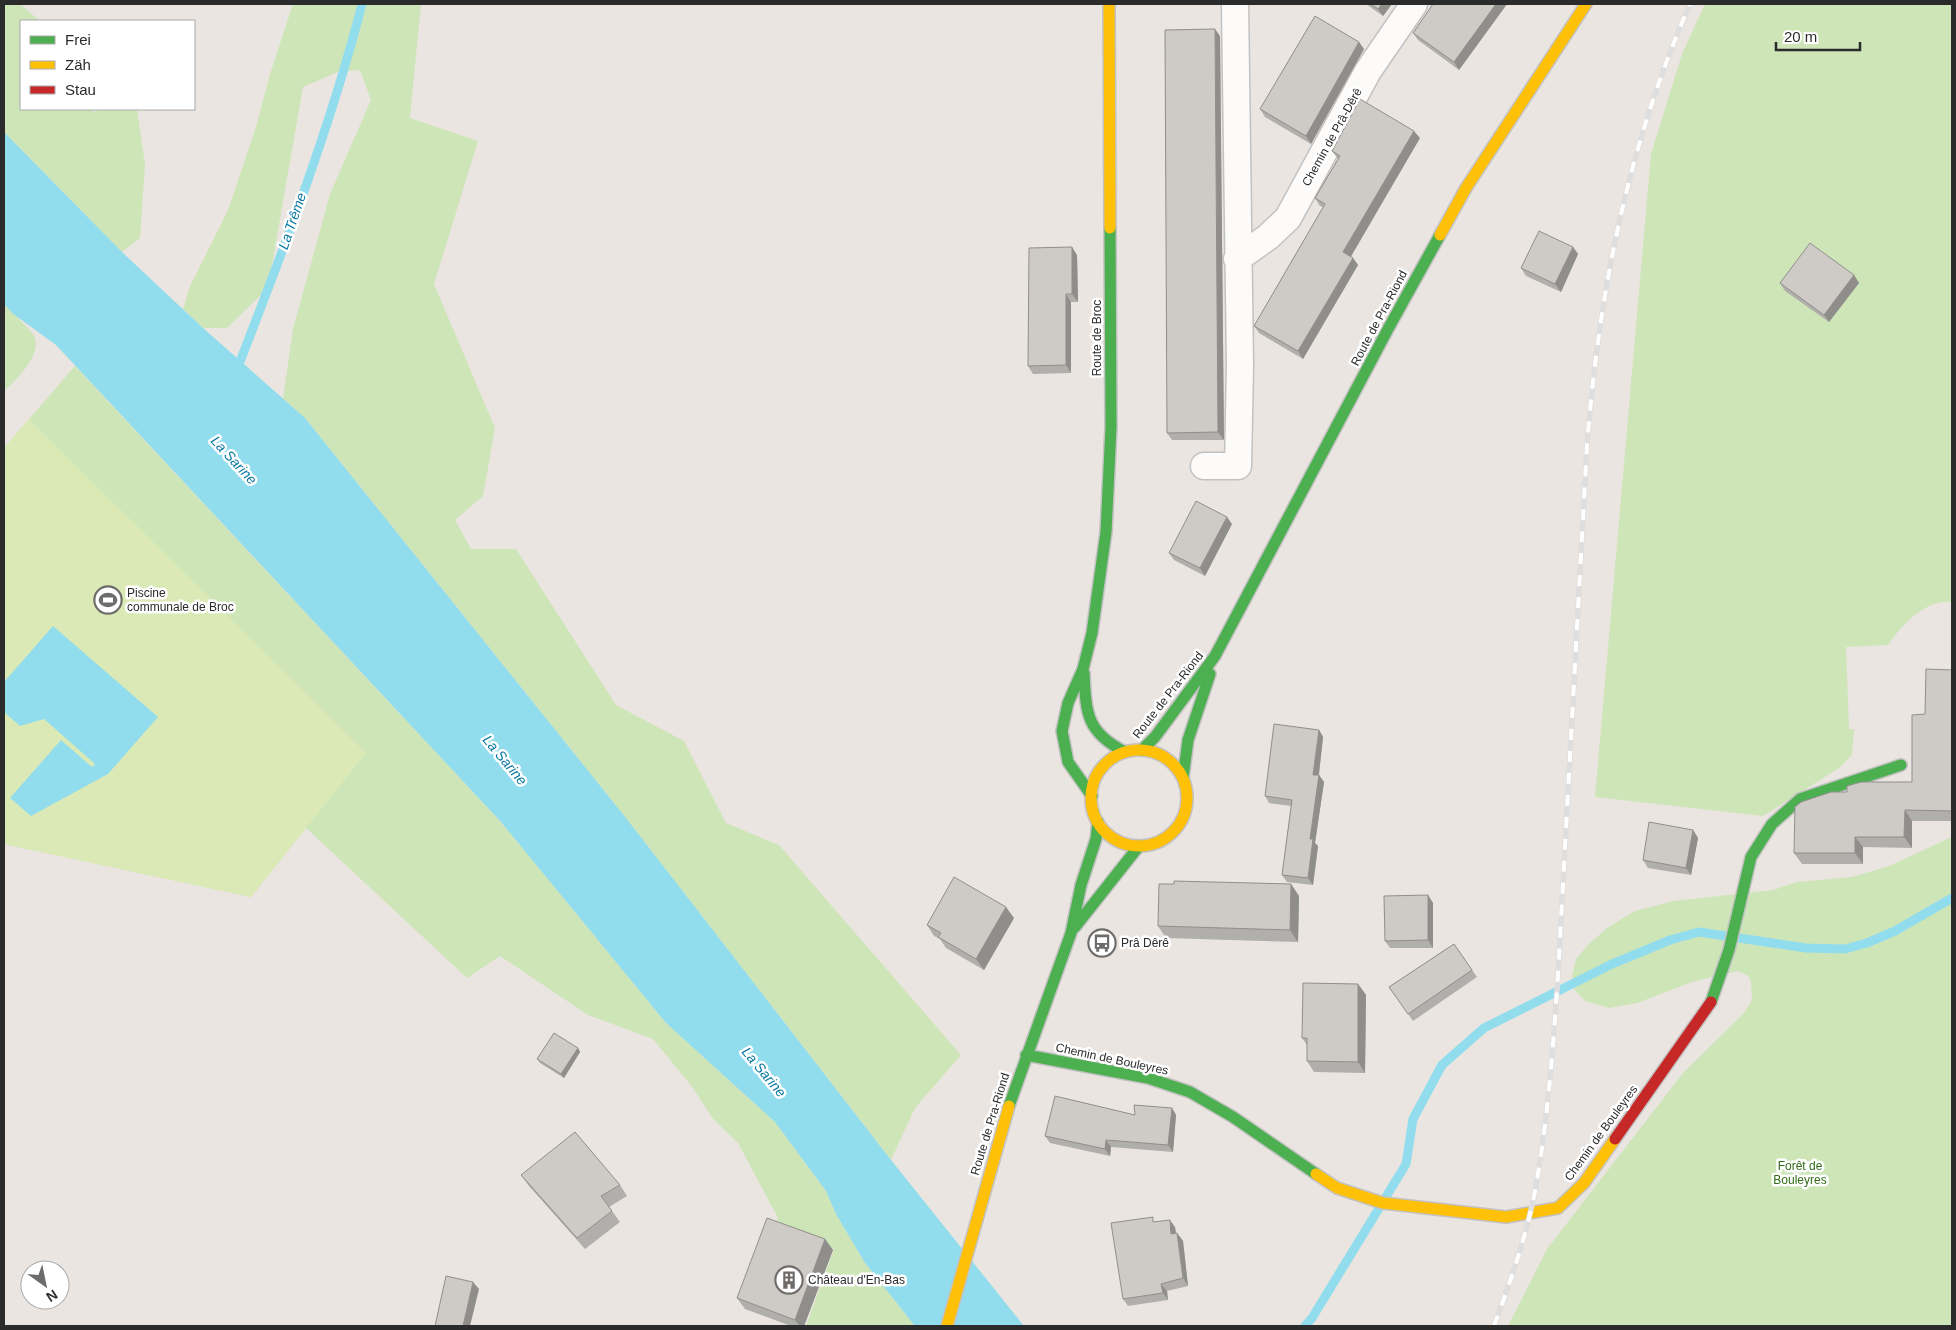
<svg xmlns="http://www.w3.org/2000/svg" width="1956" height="1330" font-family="Helvetica,sans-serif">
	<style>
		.green { fill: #cee5b8 }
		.pitch { fill: #dbe9b6 }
		.water { fill: #92dded }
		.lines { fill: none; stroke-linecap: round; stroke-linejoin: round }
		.stream { stroke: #92dded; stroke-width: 9 }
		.street-casing { stroke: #c3c2c2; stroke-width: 29 }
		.fast-casing { stroke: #c3c2c2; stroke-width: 14 }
		.slow-casing { stroke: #c3c2c2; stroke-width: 14 }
		.jam-casing { stroke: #c3c2c2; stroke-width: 14 }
		.street { stroke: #fcfbfa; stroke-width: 26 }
		.fast { stroke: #4caf50; stroke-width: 11 }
		.slow { stroke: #ffc107; stroke-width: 11 }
		.jam { stroke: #c62828; stroke-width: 11 }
		.rail-casing { stroke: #dededf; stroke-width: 5.5 }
		.rail { stroke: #fff; stroke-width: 4; stroke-dasharray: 11; stroke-linecap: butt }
		.wall { fill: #b1afab }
		.shaded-wall { fill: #908e8b }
		.building { fill: #cecbc7; stroke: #908e8b }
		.labels { text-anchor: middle; stroke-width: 5; stroke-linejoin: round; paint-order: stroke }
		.street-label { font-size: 12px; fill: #2b2b2b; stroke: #fff }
		.poi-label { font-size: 12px; fill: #2b2b2b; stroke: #fff; text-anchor: start }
		.park-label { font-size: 12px; fill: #306b18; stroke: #fff }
		.water-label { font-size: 14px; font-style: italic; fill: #0978a1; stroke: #fff }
	</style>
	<rect width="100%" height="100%" fill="#eae5e0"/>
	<path class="green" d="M 4,4 L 20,4 L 40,21 L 21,21 L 21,109 L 92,109 L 94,112 L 101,109 L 137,109 L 145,164 L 140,238 L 122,252 L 4,132 Z
		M 293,4 L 421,4 L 410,118 L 478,141 L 434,284 L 495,428 L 483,496 L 455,520 L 471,549 L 516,549 L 616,705 L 684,741 L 726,823 L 779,845 L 961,1055 L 915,1108 L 891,1160 L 626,818 L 305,418 L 283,399 L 293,329 L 330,194 L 371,100 L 360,70 L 338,72 L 303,87 L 268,288 L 227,328 L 203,328 L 183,309 L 190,286 L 228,210 L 256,127 L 270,74 Z
		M 1705,4 L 1952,4 L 1952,602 C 1925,599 1902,625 1888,645 L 1846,647 L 1849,729 L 1854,729 L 1852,755 L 1839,768 L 1763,816 L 1595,797 L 1651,154 L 1682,54 Z
		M 4,304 C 10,311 30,328 34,336 C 43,354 16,380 4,391 Z
		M 75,366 L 501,822 L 666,1023 L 775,1122 L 826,1191 L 836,1214 L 865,1263 L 915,1326 L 806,1326 L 834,1249 L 778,1225 L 777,1216 L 738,1143 L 713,1119 L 693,1088 L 653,1039 L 588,1015 L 500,956 L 467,978 L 306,828 L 251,897 L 4,844 L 4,448 Z
		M 1952,837 L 1952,1326 L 1508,1326 L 1547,1249 L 1683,1073 L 1744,1013 L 1752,1000 L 1751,981 L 1748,976 L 1738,971 L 1692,982 L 1637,1003 L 1609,1008 L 1585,1001 L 1574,989 L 1572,976 L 1576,959 L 1588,945 L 1607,928 L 1635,911 L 1674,901 L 1773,890 L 1797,882 L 1852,877 L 1889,866 Z"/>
	<path class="pitch" d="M 29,419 L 366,753 L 251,897 L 4,844 L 4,448 Z"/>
	<path class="water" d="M 4,132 L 122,252 L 203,328 L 305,418 L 626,818 L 891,1160 L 1024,1326 L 915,1326 L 865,1263 L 836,1214 L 826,1191 L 775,1122 L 666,1023 L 501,822 L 56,345 L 12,313 L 4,304 Z
		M 53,626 L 158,717 L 108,774 L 31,816 L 10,798 L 61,740 L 92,767 L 95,764 L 44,719 L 20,726 L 4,712 L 4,682 Z"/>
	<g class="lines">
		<path class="stream" d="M 236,372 C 283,251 330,129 362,4
			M 1305,1326 L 1312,1318 L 1406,1164 L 1413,1119 L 1442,1065 L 1484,1028 L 1612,964 L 1670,940 L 1699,932 L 1806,948 L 1845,949 L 1867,943 L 1895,931 L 1952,898"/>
		<g class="street-casing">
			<path id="street" d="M 1237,259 L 1268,237 L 1288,218 L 1368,71 L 1414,4
				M 1204,466 L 1238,466 L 1240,365 L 1235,4"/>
		</g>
		<g class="fast-casing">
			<path id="fast" d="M 1084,673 C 1086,713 1086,732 1125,752
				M 1142,750 L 1155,737 L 1215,656 L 1388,329 L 1440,235
				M 1183,778 L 1188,740 L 1210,674
				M 1092,796 L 1068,762 L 1062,731 L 1068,703 L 1083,669 L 1092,633 L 1106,532 L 1111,427 L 1110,228
				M 1075,927 L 1139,846
				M 1711,1002 L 1729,950 L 1751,857 L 1772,824 L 1800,799 L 1901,765
				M 1026,1055 L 1148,1078 L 1190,1092 L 1233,1117 L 1316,1174
				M 1009,1106 L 1071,933 L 1081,885 L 1096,839 L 1098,822"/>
		</g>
		<g class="slow-casing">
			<path id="slow" d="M 1109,4 L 1110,228
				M 1440,235 L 1466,188 L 1586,4
				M1091 798a48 48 0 1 1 96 0a48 48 0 1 1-96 0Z
				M 1316,1174 L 1337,1188 L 1383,1203 L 1506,1217 L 1558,1208 L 1584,1183 L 1615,1139
				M 947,1326 L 1009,1106"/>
		</g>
		<g class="jam-casing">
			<path id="jam" d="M 1615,1139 L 1711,1002"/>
		</g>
		<use href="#street" class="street"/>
		<use href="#fast" class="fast"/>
		<use href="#slow" class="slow"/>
		<use href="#jam" class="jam"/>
		<g class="rail-casing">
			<path id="rail" d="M 1494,1326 C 1510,1282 1526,1238 1535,1191 C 1548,1120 1553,1048 1558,975 L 1587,445 C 1599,292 1628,145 1690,4"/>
		</g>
		<use href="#rail" class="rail"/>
	</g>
	<path class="wall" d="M 1366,4 L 1392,4 L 1383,16 Z
		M 1433,4 L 1507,4 L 1459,70 L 1418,40 L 1413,33 Z
		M 1220,36 L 1224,440 L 1172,440 L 1167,433 Z
		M 1364,49 L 1311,144 L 1265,117 L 1260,109 Z
		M 1420,138 L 1350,256 L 1353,258 L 1358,265 L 1303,359 L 1259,333 L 1254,326 L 1323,207 L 1320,206 L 1315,198 L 1338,159 L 1332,151 Z
		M 1573,247 L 1578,254 L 1561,292 L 1526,276 L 1521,268 Z
		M 1077,255 L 1078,302 L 1071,302 L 1071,373 L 1033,374 L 1028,366 Z
		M 1854,275 L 1859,283 L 1829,322 L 1785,291 L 1780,283 Z
		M 1232,524 L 1205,576 L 1174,560 L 1169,553 Z
		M 1952,670 L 1952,821 L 1912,821 L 1912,848 L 1863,847 L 1863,864 L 1802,864 L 1794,853 L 1847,792 L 1912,782 Z
		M 1319,730 L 1323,737 L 1319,775 L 1324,782 L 1315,843 L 1318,846 L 1313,885 L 1287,882 L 1282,875 L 1291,806 L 1269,803 L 1265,796 Z
		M 1693,830 L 1698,838 L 1691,875 L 1648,868 L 1643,860 Z
		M 1174,884 L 1291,884 L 1299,896 L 1298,942 L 1166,938 L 1158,926 Z
		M 1428,895 L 1433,903 L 1433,948 L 1390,948 L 1385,941 Z
		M 1014,918 L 984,970 L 946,948 L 940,939 L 934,936 L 927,925 Z
		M 1454,944 L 1477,977 L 1413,1021 L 1389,987 Z
		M 1358,984 L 1366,995 L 1365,1073 L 1314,1072 L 1307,1061 L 1307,1045 L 1302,1038 Z
		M 578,1048 L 580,1052 L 564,1078 L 540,1063 L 537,1059 Z
		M 1172,1108 L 1176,1115 L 1173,1152 L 1111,1147 L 1110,1156 L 1050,1143 L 1045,1136 Z
		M 521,1175 L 620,1185 L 627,1196 L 609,1207 L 620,1222 L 585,1249 L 529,1186 Z
		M 1156,1222 L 1175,1227 L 1176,1233 L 1177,1233 L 1183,1241 L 1188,1286 L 1167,1291 L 1168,1300 L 1128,1306 L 1123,1299 Z
		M 825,1239 L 833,1250 L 804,1326 L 791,1326 L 745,1309 L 737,1298 Z"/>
	<path class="shaded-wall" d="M 1382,4 L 1392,4 L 1383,16 L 1378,9 Z
		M 1496,4 L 1507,4 L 1459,70 L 1454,62 Z
		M 1215,29 L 1220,36 L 1224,440 L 1218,432 Z
		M 1359,42 L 1364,49 L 1311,144 L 1306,136 Z
		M 1414,131 L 1420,138 L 1349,260 L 1343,252 Z
		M 1072,247 L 1077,255 L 1078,302 L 1072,294 Z
		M 1573,247 L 1578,254 L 1561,292 L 1555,284 Z
		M 1353,258 L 1358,265 L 1303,359 L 1298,351 Z
		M 1854,275 L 1859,283 L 1829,322 L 1824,315 Z
		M 1066,294 L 1071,302 L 1071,373 L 1066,365 Z
		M 1227,517 L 1232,524 L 1205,576 L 1200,568 Z
		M 1319,730 L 1323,737 L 1318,782 L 1313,775 Z
		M 1319,775 L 1324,782 L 1315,843 L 1318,846 L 1313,885 L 1308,878 L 1310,839 Z
		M 1905,810 L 1912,821 L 1912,848 L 1904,837 Z
		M 1693,830 L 1698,838 L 1691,875 L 1686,868 Z
		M 1855,837 L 1863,847 L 1863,864 L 1855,853 Z
		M 1291,884 L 1299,896 L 1298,942 L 1290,930 Z
		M 1428,895 L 1433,903 L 1433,948 L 1428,940 Z
		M 1006,907 L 1014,918 L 984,970 L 976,959 Z
		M 1358,984 L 1366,995 L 1365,1073 L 1358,1062 Z
		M 578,1048 L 580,1052 L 564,1078 L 561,1074 Z
		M 1172,1108 L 1176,1115 L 1173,1152 L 1168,1145 Z
		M 1106,1140 L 1111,1147 L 1110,1156 L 1105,1149 Z
		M 1170,1220 L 1175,1227 L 1177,1242 L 1171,1234 Z
		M 1177,1233 L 1183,1241 L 1188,1286 L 1183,1278 Z
		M 825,1239 L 833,1250 L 804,1326 L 800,1326 L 795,1320 Z
		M 473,1282 L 479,1289 L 470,1326 L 463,1326 Z
		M 1161,1284 L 1167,1291 L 1168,1300 L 1163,1293 Z"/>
	<path class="building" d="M 1371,4 L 1382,4 L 1378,9 Z
		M 1433,4 L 1496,4 L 1454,62 L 1413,33 Z
		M 1315,16 L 1359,42 L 1306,136 L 1260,109 Z
		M 1215,29 L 1218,432 L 1167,433 L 1165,30 Z
		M 1360,99 L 1414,131 L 1343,252 L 1353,258 L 1298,351 L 1254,326 L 1325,204 L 1315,198 L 1340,156 L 1332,151 Z
		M 1539,231 L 1573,247 L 1555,284 L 1521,268 Z
		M 1810,243 L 1854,275 L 1824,315 L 1780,283 Z
		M 1072,247 L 1072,294 L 1066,294 L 1066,365 L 1028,366 L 1029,248 Z
		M 1196,501 L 1227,517 L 1200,568 L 1169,553 Z
		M 1926,669 L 1952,670 L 1952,811 L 1905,810 L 1904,837 L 1855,837 L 1855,853 L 1794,853 L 1795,807 L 1801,802 L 1831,792 L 1847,792 L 1847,786 L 1861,782 L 1912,782 L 1912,715 L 1925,714 Z
		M 1274,724 L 1319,730 L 1313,775 L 1319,775 L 1310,839 L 1313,839 L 1308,878 L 1282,875 L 1292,800 L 1265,796 Z
		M 1649,822 L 1693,830 L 1686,868 L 1643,860 Z
		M 954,877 L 1006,907 L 976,959 L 938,937 L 941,933 L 927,925 Z
		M 1174,881 L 1291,884 L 1290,930 L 1158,926 L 1159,884 L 1174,884 Z
		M 1428,895 L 1428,940 L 1385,941 L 1384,896 Z
		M 1454,944 L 1472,970 L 1408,1014 L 1389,987 Z
		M 1303,983 L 1358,984 L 1358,1062 L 1307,1061 L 1307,1038 L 1302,1038 Z
		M 554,1033 L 578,1048 L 561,1074 L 537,1059 Z
		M 1055,1096 L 1135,1115 L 1134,1105 L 1172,1108 L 1168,1145 L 1106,1140 L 1105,1149 L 1045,1136 Z
		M 575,1132 L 620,1185 L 601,1196 L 612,1211 L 577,1238 L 521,1175 Z
		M 1153,1217 L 1153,1222 L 1170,1220 L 1171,1234 L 1177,1233 L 1183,1278 L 1161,1284 L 1163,1293 L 1123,1299 L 1111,1223 Z
		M 767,1218 L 825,1239 L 795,1320 L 737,1298 Z
		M 446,1276 L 473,1282 L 463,1326 L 435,1326 Z"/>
	<defs>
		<g id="stadium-ring" transform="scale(1.4375)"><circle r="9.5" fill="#fff" stroke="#6e6c6a" stroke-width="1.5"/><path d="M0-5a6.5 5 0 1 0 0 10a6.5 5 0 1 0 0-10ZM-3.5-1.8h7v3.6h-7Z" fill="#6e6c6a"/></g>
		<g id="bus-ring" transform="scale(1.4375)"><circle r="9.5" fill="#fff" stroke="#6e6c6a" stroke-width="1.5"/><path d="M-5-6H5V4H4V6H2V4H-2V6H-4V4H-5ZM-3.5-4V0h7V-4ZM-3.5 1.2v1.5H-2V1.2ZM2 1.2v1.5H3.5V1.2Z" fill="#6e6c6a"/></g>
		<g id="building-ring" transform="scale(1.4375)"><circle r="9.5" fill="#fff" stroke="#6e6c6a" stroke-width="1.5"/><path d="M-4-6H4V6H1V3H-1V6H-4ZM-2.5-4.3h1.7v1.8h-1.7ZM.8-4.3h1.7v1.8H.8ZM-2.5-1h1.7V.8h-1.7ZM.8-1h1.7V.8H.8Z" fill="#6e6c6a"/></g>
	</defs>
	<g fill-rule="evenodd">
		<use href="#stadium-ring" x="108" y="600"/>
		<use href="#bus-ring" x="1102" y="943"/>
		<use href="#building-ring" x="789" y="1280"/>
	</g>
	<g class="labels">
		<g class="street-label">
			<text transform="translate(1332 137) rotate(-61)" y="4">Chemin de Prâ-Dêrê</text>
			<text transform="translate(1379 318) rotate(-62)" y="4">Route de Pra-Riond</text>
			<text transform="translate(1097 338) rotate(-90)" y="4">Route de Broc</text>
			<text transform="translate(1168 695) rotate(-52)" y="4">Route de Pra-Riond</text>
			<text transform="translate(1112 1059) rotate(12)" y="4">Chemin de Bouleyres</text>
			<text transform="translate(990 1124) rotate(-73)" y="4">Route de Pra-Riond</text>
			<text transform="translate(1601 1133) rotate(-54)" y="4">Chemin de Bouleyres</text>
		</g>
		<g class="poi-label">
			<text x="127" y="597">Piscine<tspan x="127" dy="14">communale de Broc</tspan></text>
			<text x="1121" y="947">Prâ Dêrê</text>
			<text x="808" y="1284">Château d'En-Bas</text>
		</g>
		<g class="park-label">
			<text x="1800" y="1170">Forêt de<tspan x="1800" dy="14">Bouleyres</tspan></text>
		</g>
		<g class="water-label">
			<text transform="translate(292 221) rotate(-71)" y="5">La Trême</text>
			<text transform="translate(234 460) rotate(47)" y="5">La Sarine</text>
			<text transform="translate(505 760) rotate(50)" y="5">La Sarine</text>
			<text transform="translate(764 1072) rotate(50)" y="5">La Sarine</text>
		</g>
	</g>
	<rect width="1956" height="1330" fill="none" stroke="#2b2b2b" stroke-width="10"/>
	<rect x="20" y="20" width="175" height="90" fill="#ffffff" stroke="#aaaaaa"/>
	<rect x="30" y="36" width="25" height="8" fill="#4caf50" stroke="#aaaaaa"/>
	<text x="65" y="45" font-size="15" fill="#2b2b2b">Frei</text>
	<rect x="30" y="61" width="25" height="8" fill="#ffc107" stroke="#aaaaaa"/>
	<text x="65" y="70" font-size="15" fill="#2b2b2b">Zäh</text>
	<rect x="30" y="86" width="25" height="8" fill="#c62828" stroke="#aaaaaa"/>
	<text x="65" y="95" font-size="15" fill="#2b2b2b">Stau</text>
	<g transform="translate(45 1285) rotate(147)"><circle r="24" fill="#ffffff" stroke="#aaaaaa"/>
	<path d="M0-4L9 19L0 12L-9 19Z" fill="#6e6c6a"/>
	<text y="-8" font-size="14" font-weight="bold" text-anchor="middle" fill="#2b2b2b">N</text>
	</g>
	<path d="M1776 42v8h84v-8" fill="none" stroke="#2b2b2b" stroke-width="2.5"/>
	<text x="1784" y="42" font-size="15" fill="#2b2b2b" stroke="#ffffff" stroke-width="4" paint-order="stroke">20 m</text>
</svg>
